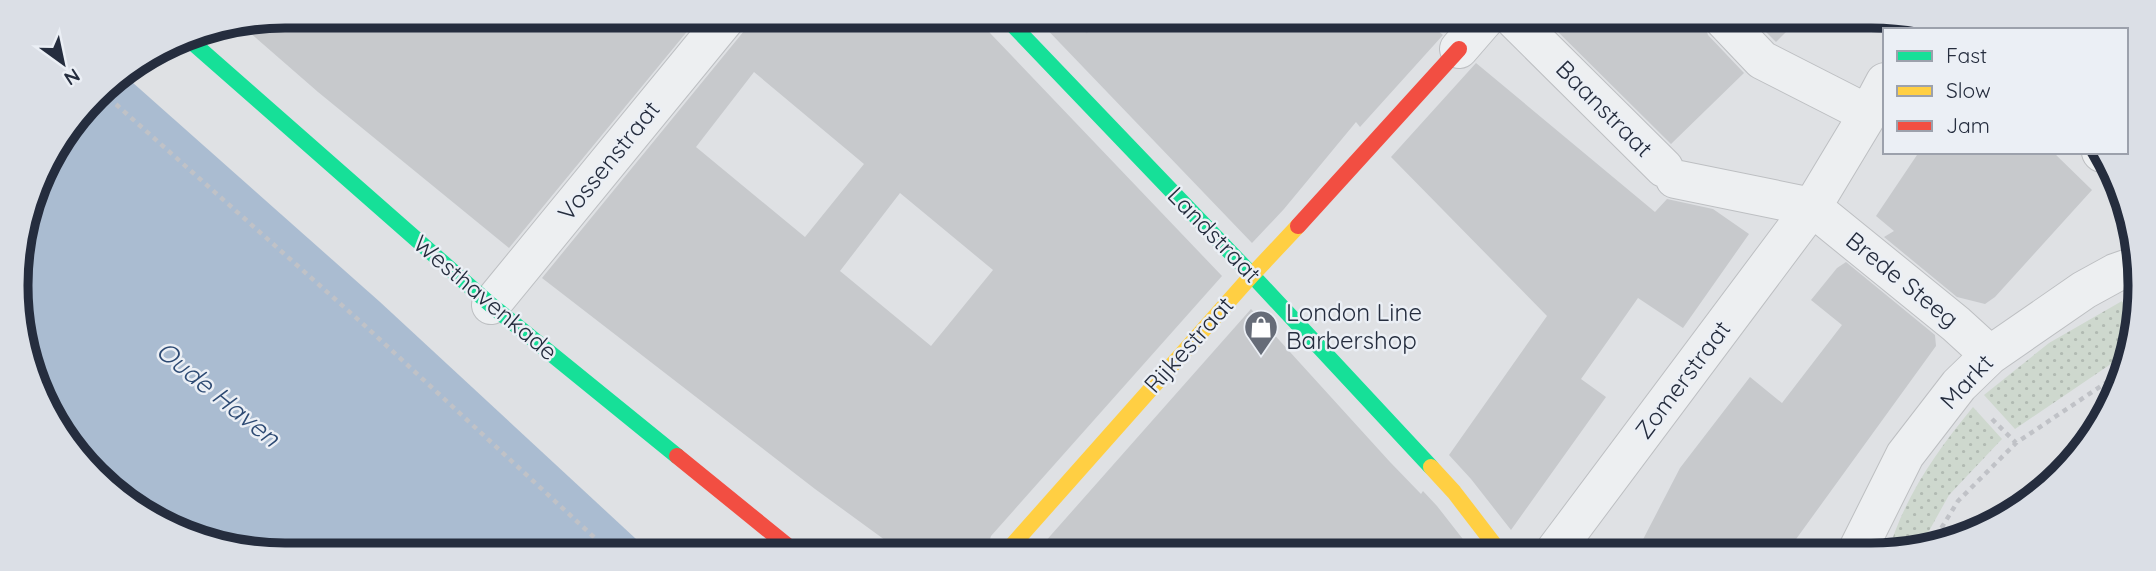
<svg xmlns="http://www.w3.org/2000/svg" width="2156" height="571" font-family="Quicksand,sans-serif">
	<style>
		.grass { fill: url(#grass-dots) }
		.water { fill: #aabcd1 }
		.building { fill: #c7c9cc; fill-rule: evenodd }
		.lines { fill: none; stroke-linecap: round; stroke-linejoin: round }
		.street-casing { stroke: #bdbfc2; stroke-width: 40 }
		.path { stroke: #c0c2c7; stroke-width: 4.5; stroke-dasharray: 5 5; stroke-linecap: butt }
		.street { stroke: #edeff1; stroke-width: 38 }
		.fast { stroke: #16e098; stroke-width: 16 }
		.slow { stroke: #ffcf43; stroke-width: 16 }
		.jam { stroke: #f24e42; stroke-width: 16 }
		.labels { text-anchor: middle; stroke-width: 5; stroke-linejoin: round; paint-order: stroke }
		.street-label { font-size: 24px; fill: #252d3e; stroke: #ebeff5 }
		.poi-label { font-size: 24px; fill: #252d3e; stroke: #ebeff5; text-anchor: start }
		.water-label { font-size: 26px; font-style: italic; fill: #2d4a73; stroke: #ebeff5 }
		.rim { fill: none; stroke: #252d3e; stroke-width: 9 }
	</style>
	<defs>
		<pattern id="grass-dots" width="8" height="8" patternUnits="userSpaceOnUse" patternTransform="scale(1.75)"><rect width="8" height="8" fill="#ced8ce"/><path d="M2 2h.1M6 6h.1" fill="none" stroke="#b1bab2" stroke-width="1.8" stroke-linecap="round"/></pattern>
	</defs>
	<rect width="100%" height="100%" fill="#dfe1e4"/>
	<path class="grass" d="M 2122,301 C 2133,321 2139,328 2130,351 L 2015,429 L 1984,395 L 2049,343 Z
		M 1973,407 L 2002,439 L 1949,495 L 1919,549 L 1905,553 L 1888,552 C 1905,496 1936,452 1973,407 Z"/>
	<path class="water" d="M 123,74 L 380,302 L 649,551 L 233,550 L 150,519 L 72,450 L 30,372 L 16,267 L 44,166 L 107,83 Z"/>
	<path class="building" d="M 285,16 L 362,16 L 699,17 L 509,248 L 318,92 L 241,25 Z
		M 748,17 L 985,18 L 985,24 L 990,33 L 1222,276 L 991,536 L 986,551 L 900,551 L 815,489 L 542,278 L 744,31 ZM 754,72 L 864,164 L 805,237 L 696,147 ZM 900,193 L 993,270 L 931,346 L 840,271 Z
		M 1036,18 L 1424,19 L 1443,35 L 1360,127 L 1356,122 L 1284,209 L 1252,243 Z
		M 1546,20 L 1703,20 L 1708,35 L 1744,73 L 1671,144 Z
		M 1754,20 L 1798,20 L 1776,42 Z
		M 1476,63 L 1655,212 L 1667,199 L 1713,209 L 1749,234 L 1683,328 L 1638,298 L 1581,379 L 1606,397 L 1511,530 L 1471,479 L 1449,455 L 1547,316 L 1391,157 Z
		M 1919,152 L 2053,152 L 2092,190 L 1995,297 L 1985,304 L 1957,297 L 1884,237 L 1894,231 L 1876,216 Z
		M 1846,262 L 1935,335 L 1936,346 L 1786,553 L 1636,553 L 1680,468 L 1750,377 L 1782,403 L 1842,325 L 1811,300 L 1837,268 Z
		M 1251,309 L 1390,462 L 1421,494 L 1423,491 L 1437,506 L 1473,552 L 1036,552 Z"/>
	<g class="lines">
		<g class="street-casing">
			<path id="street" d="M 1515,20 L 1664,168
				M 1724,20 L 1762,60 L 1868,114
				M 1911,30 L 1916,21
				M 1459,49 L 1485,19
				M 2101,152 L 2102,153
				M 1675,179 L 1812,207 L 1956,324 L 1990,355
				M 491,305 L 727,17
				M 1554,552 L 1812,207 L 1868,114 L 1885,82
				M 1856,553 L 1905,455 L 1959,385 L 1990,355 L 2084,290 L 2115,273 L 2135,266"/>
		</g>
		<path class="path" d="M 1085,32 L 1097,18
			M 101,91 L 362,323 L 609,551
			M 1992,419 L 2016,443
			M 1931,545 L 1958,501 L 2016,443 L 2122,372"/>
		<use href="#street" class="street"/>
		<path class="fast" d="M 1006,18 L 1252,275 L 1431,467
			M 185,36 L 491,305 L 677,456"/>
		<path class="slow" d="M 1431,467 L 1454,492 L 1500,552
			M 1007,551 L 1252,275 L 1298,226"/>
		<path class="jam" d="M 1298,226 L 1459,49
			M 677,456 L 794,551"/>
	</g>
	<defs>
		<g id="shop-pin" transform="scale(1.75)"><path d="M0 17L-7.5 6A9.5 9.5 0 1 1 7.5 6Z" fill="#666c78" stroke="#ebeff5"/><path d="M-5-2.5h2.3a2.7 3.5 0 0 1 5.4 0H5L5.5 6h-11ZM-1.5-2.5h3a1.5 2.3 0 0 0-3 0Z" fill="#fff"/></g>
	</defs>
	<g fill-rule="evenodd">
		<use href="#shop-pin" x="1261" y="327"/>
	</g>
	<g class="labels">
		<g class="street-label">
			<text transform="translate(1604 109) rotate(45)" y="8">Baanstraat</text>
			<text transform="translate(609 161) rotate(-51)" y="8">Vossenstraat</text>
			<text transform="translate(1214 235) rotate(46)" y="8">Landstraat</text>
			<text transform="translate(1902 280) rotate(39)" y="8">Brede Steeg</text>
			<text transform="translate(485 298) rotate(40)" y="8">Westhavenkade</text>
			<text transform="translate(1189 345) rotate(-48)" y="8">Rijkestraat</text>
			<text transform="translate(1683 380) rotate(-53)" y="8">Zomerstraat</text>
			<text transform="translate(1967 382) rotate(-47)" y="8">Markt</text>
		</g>
		<g class="poi-label">
			<text x="1286" y="321">London Line<tspan x="1286" dy="28">Barbershop</tspan></text>
		</g>
		<g class="water-label">
			<text transform="translate(218 394) rotate(39)" y="9">Oude Haven</text>
		</g>
	</g>
	<path d="M0 0H2156V571H0ZM285 28H1871A257 257 0 0 1 2128 285V286A257 257 0 0 1 1871 543H285A257 257 0 0 1 28 286V285A257 257 0 0 1 285 28Z" fill="#dbdfe6" fill-rule="evenodd"/>
	<path class="rim" d="M285 28H1871A257 257 0 0 1 2128 285V286A257 257 0 0 1 1871 543H285A257 257 0 0 1 28 286V285A257 257 0 0 1 285 28Z"/>
	<rect x="1883" y="28" width="245" height="126" fill="#ebeff5" stroke="#9ca1ac" stroke-width="2"/>
	<rect x="1897" y="51" width="35" height="10" fill="#16e098" stroke="#9ca1ac" stroke-width="2"/>
	<text x="1946" y="63" font-size="21" fill="#252d3e">Fast</text>
	<rect x="1897" y="86" width="35" height="10" fill="#ffcf43" stroke="#9ca1ac" stroke-width="2"/>
	<text x="1946" y="98" font-size="21" fill="#252d3e">Slow</text>
	<rect x="1897" y="121" width="35" height="10" fill="#f24e42" stroke="#9ca1ac" stroke-width="2"/>
	<text x="1946" y="133" font-size="21" fill="#252d3e">Jam</text>
	<g transform="translate(63 63) rotate(147)" stroke="#ebeff5" stroke-width="5" paint-order="stroke">
	<path d="M0-5L12 26L0 18L-12 26Z" fill="#252d3e"/>
	<text y="-10" font-size="19" font-weight="bold" text-anchor="middle" fill="#252d3e">N</text>
	</g>
</svg>
